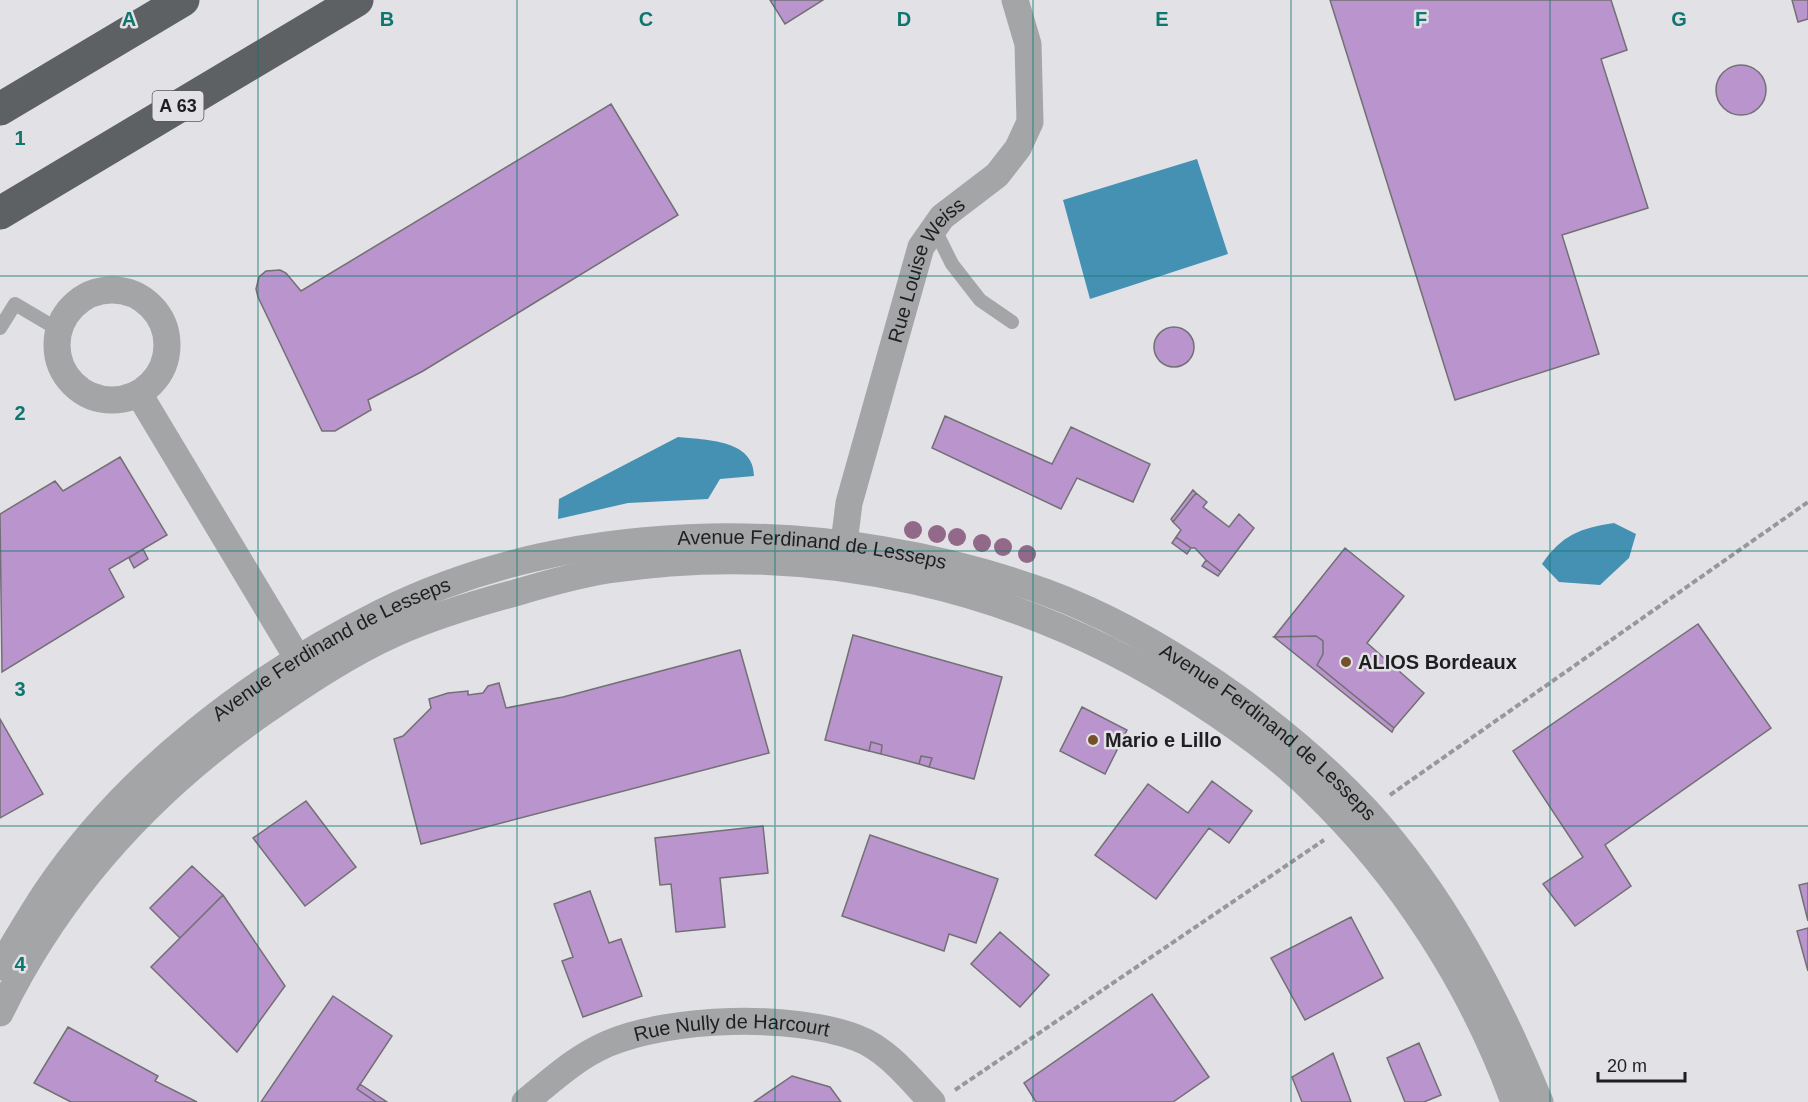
<svg xmlns="http://www.w3.org/2000/svg" width="1808" height="1102" font-family="Arial,sans-serif">
	<style>
		.water { fill: #4591b3 }
		.building { fill: #ba94cc; stroke: #727074; stroke-width: 1.5 }
		.lines { fill: none; stroke-linecap: round; stroke-linejoin: round }
		.path { stroke: #98989c; stroke-width: 4; stroke-dasharray: 6 3; stroke-linecap: butt }
		.lane { stroke: #a4a5a7; stroke-width: 14 }
		.street { stroke: #a4a5a7; stroke-width: 27 }
		.highway { stroke: #5e6164; stroke-width: 33 }
		.tree { fill: #926989 }
		.grid { fill: none; stroke: #0f766e; stroke-width: 1.5; stroke-opacity: 0.55 }
		.poi-dot { fill: #74512a; stroke: #e1e1e6; stroke-width: 2 }
		.labels { text-anchor: middle; stroke-width: 5; stroke-linejoin: round; paint-order: stroke }
		.shield { fill: #e1e1e6; stroke: #59595c; stroke-width: 1.5 }
		.shield-label { font-size: 18px; font-weight: bold; fill: #1f1f21 }
		.street-label { font-size: 20px; fill: #1f1f21; stroke: #e1e1e6 }
		.poi-label { font-size: 20px; font-weight: bold; fill: #1f1f21; stroke: #e1e1e6; text-anchor: start }
		.grid-label { font-size: 20px; text-anchor: middle; font-weight: bold; fill: #0f766e; stroke: #e1e1e6; stroke-width: 5; stroke-linejoin: round; paint-order: stroke }
	</style>
	<rect width="100%" height="100%" fill="#e1e1e6"/>
	<path class="water" d="M 1197,159 L 1228,254 L 1090,299 L 1063,200 Z
		M 678,437 C 705,440 754,439 754,476 L 720,479 L 708,499 L 628,503 L 558,519 L 559,499 Z
		M 1614,523 L 1636,534 L 1629,558 L 1600,585 L 1559,582 L 1542,564 C 1562,535 1580,528 1614,523 Z"/>
	<path class="building" d="M 770,0 L 823,0 L 785,24 Z
		M 1330,0 L 1611,0 L 1627,50 L 1601,59 L 1648,208 L 1562,235 L 1599,354 L 1455,400 Z
		M 1792,0 L 1808,0 L 1808,19 L 1798,22 Z
		M1716 90a25 25 0 1 1 50 0a25 25 0 1 1-50 0Z
		M 611,104 L 678,215 L 423,371 L 368,400 L 371,410 L 335,431 L 322,431 L 258,297 L 256,289 L 259,277 L 266,271 L 280,270 L 286,273 L 301,291 Z
		M1154 347a20 20 0 1 1 40 0a20 20 0 1 1-40 0Z
		M 945,416 L 1052,464 L 1071,427 L 1150,464 L 1133,502 L 1077,478 L 1061,509 L 932,448 Z
		M 120,457 L 167,535 L 109,569 L 124,597 L 2,672 L 0,514 L 55,481 L 63,491 Z
		M 1193,490 L 1196,493 L 1173,522 L 1171,519 Z
		M 1196,493 L 1207,502 L 1203,507 L 1229,527 L 1239,514 L 1254,528 L 1221,572 L 1206,560 L 1195,548 L 1191,548 L 1176,537 L 1181,530 L 1173,522 Z
		M 1176,537 L 1191,548 L 1187,554 L 1172,543 Z
		M 1345,548 L 1404,596 L 1367,643 L 1424,693 L 1394,728 L 1317,665 L 1323,654 L 1323,641 L 1316,636 L 1274,637 Z
		M 143,549 L 148,559 L 134,568 L 129,558 Z
		M 1206,560 L 1221,572 L 1218,576 L 1202,566 Z
		M 1698,624 L 1771,728 L 1605,845 L 1631,886 L 1575,926 L 1543,884 L 1583,857 L 1513,751 Z
		M 853,635 L 1002,677 L 974,779 L 929,767 L 932,758 L 921,756 L 919,764 L 881,754 L 882,745 L 871,742 L 869,751 L 825,740 Z
		M 1316,636 L 1323,641 L 1323,654 L 1317,665 L 1394,728 L 1392,732 L 1274,637 Z
		M 740,650 L 769,753 L 421,844 L 394,739 L 403,736 L 431,708 L 429,699 L 448,693 L 468,691 L 468,695 L 483,693 L 488,686 L 499,683 L 506,708 L 563,697 Z
		M 1082,707 L 1127,730 L 1105,774 L 1060,751 Z
		M 0,719 L 43,794 L 0,818 Z
		M 871,742 L 882,745 L 881,754 L 869,751 Z
		M 921,756 L 932,758 L 929,767 L 919,764 Z
		M 1212,781 L 1252,811 L 1229,843 L 1209,828 L 1156,899 L 1095,855 L 1148,784 L 1188,813 Z
		M 306,801 L 356,867 L 305,906 L 253,838 Z
		M 763,826 L 768,873 L 720,878 L 725,927 L 676,932 L 671,884 L 660,885 L 655,838 Z
		M 870,835 L 998,879 L 976,943 L 949,934 L 944,951 L 842,916 Z
		M 192,866 L 223,895 L 180,938 L 150,908 Z
		M 1808,883 L 1808,921 L 1799,885 Z
		M 590,891 L 609,943 L 621,939 L 642,996 L 583,1017 L 562,961 L 573,957 L 554,904 Z
		M 223,895 L 285,986 L 237,1052 L 151,967 Z
		M 1351,917 L 1383,978 L 1305,1020 L 1271,958 Z
		M 1808,928 L 1808,971 L 1797,931 Z
		M 1000,932 L 1049,975 L 1020,1007 L 971,964 Z
		M 1152,994 L 1209,1077 L 1173,1102 L 1036,1102 L 1024,1083 Z
		M 333,996 L 392,1036 L 357,1089 L 376,1102 L 261,1102 Z
		M 68,1027 L 158,1076 L 155,1081 L 197,1102 L 71,1102 L 34,1083 Z
		M 1419,1043 L 1441,1095 L 1424,1102 L 1405,1102 L 1387,1058 Z
		M 1333,1053 L 1351,1102 L 1302,1102 L 1292,1077 Z
		M 792,1076 L 830,1087 L 841,1102 L 754,1102 Z
		M 360,1084 L 387,1102 L 376,1102 L 357,1089 Z"/>
	<g class="lines">
		<path class="path" d="M 1390,795 L 1808,502
			M 955,1090 L 1324,840"/>
		<path class="lane" d="M 934,228 L 952,264 L 980,300 L 1012,322
			M 0,328 L 15,304 L 59,330"/>
		<g class="street">
			<circle cx="112" cy="345" r="55"/>
			<path d="M 139,394 L 307,674"/>
			<path id="s1" d="M 842,559 L 849,503 L 921,247 L 942,217 L 997,175 L 1018,148 L 1030,122 L 1028,44 L 1015,0"/>
			<path id="s2" d="M 0,967 C 15,942 30,916 46,892 C 126,773 252,677 380,613 C 580,513 838,517 1045,592 C 1157,633 1285,723 1366,810 C 1443,894 1497,997 1540,1102"/>
			<path d="M 0,1013 C 60,890 152,790 264,712 C 306,683 349,654 396,633 C 434,616 474,604 515,593 C 545,584 577,575 608,570 C 814,539 1024,587 1197,701 C 1237,727 1277,755 1311,789 C 1401,875 1472,986 1514,1102"/>
			<path id="s3" d="M 525,1102 C 551,1081 575,1058 607,1044 C 670,1017 792,1013 857,1038 C 887,1049 911,1080 932,1102"/>
		</g>
		<path class="highway" d="M 0,109 L 183,0
			M 0,213 L 357,0"/>
	</g>
	<g class="tree">
		<circle cx="913" cy="530" r="9"/>
		<circle cx="937" cy="534" r="9"/>
		<circle cx="957" cy="537" r="9"/>
		<circle cx="982" cy="543" r="9"/>
		<circle cx="1003" cy="547" r="9"/>
		<circle cx="1027" cy="554" r="9"/>
	</g>
	<path class="grid" d="M 258,0 L 258,1102M 517,0 L 517,1102M 775,0 L 775,1102M 1033,0 L 1033,1102M 1291,0 L 1291,1102M 1550,0 L 1550,1102M 0,276 L 1808,276M 0,551 L 1808,551M 0,826 L 1808,826"/>
	<g class="poi-dot">
		<circle cx="1346" cy="662" r="6"/>
		<circle cx="1093" cy="740" r="6"/>
	</g>
	<g class="labels">
		<rect class="shield" x="152.5" y="91" width="51" height="30" rx="4.5"/>
		<g class="shield-label">
			<text x="178" y="112">A 63</text>
		</g>
		<g class="street-label">
			<text dy="7" stroke="none"><textPath href="#s1" startOffset="304">Rue Louise Weiss</textPath></text>
			<text dy="7" stroke="none"><textPath href="#s2" startOffset="972">Avenue Ferdinand de Lesseps</textPath></text>
			<text dy="7" stroke="none"><textPath href="#s2" startOffset="468">Avenue Ferdinand de Lesseps</textPath></text>
			<text dy="7" stroke="none"><textPath href="#s2" startOffset="1476">Avenue Ferdinand de Lesseps</textPath></text>
			<text dy="7" stroke="none"><textPath href="#s3" startOffset="228">Rue Nully de Harcourt</textPath></text>
		</g>
		<g class="poi-label">
			<text x="1358" y="669">ALIOS Bordeaux</text>
			<text x="1105" y="747">Mario e Lillo</text>
		</g>
	</g>
	<g class="grid-label">
		<text x="129" y="26">A</text>
		<text x="387" y="26">B</text>
		<text x="646" y="26">C</text>
		<text x="904" y="26">D</text>
		<text x="1162" y="26">E</text>
		<text x="1421" y="26">F</text>
		<text x="1679" y="26">G</text>
		<text x="20" y="145">1</text>
		<text x="20" y="420">2</text>
		<text x="20" y="696">3</text>
		<text x="20" y="971">4</text>
	</g>
	<path d="M1598 1072v9h87v-9" fill="none" stroke="#1f1f21" stroke-width="3"/>
	<text x="1607" y="1072" font-size="18" fill="#1f1f21" stroke="#e1e1e6" stroke-width="4.5" paint-order="stroke">20 m</text>
</svg>
